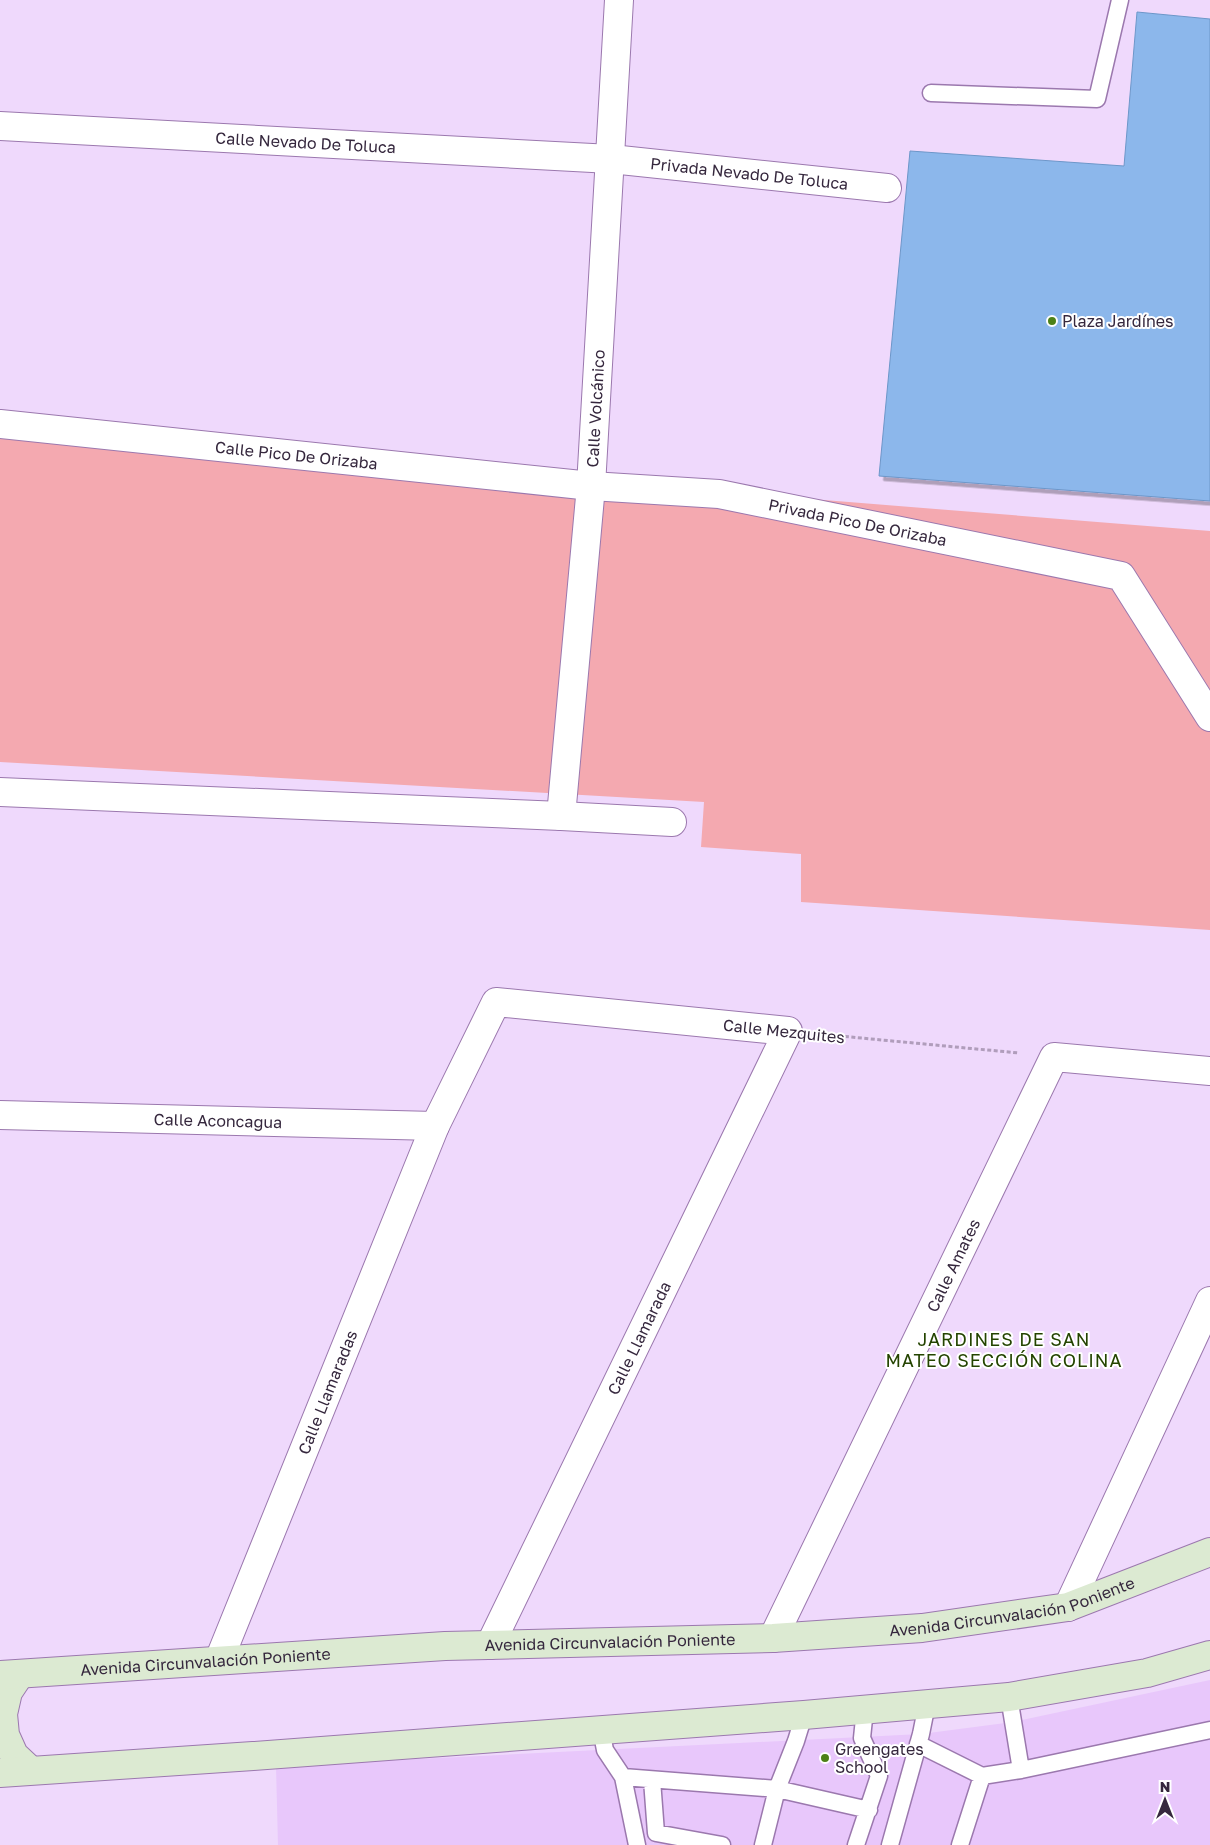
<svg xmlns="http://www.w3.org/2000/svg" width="1210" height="1845" font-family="'Golos Text',sans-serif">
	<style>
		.built { fill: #e8c7fb }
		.green { fill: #f4a9b0 }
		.building { fill: #8cb7eb; stroke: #6d97c9; filter: url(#shadow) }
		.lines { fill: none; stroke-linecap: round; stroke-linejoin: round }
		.service-casing { stroke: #9b78ae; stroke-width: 19 }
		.minor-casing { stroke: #9b78ae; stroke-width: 30 }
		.secondary-casing { stroke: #9b78ae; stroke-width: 30 }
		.path { stroke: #b09dbb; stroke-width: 3; stroke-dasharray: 4 2.5; stroke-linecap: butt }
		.service { stroke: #fff; stroke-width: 16 }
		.minor { stroke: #fff; stroke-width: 28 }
		.secondary { stroke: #dcead2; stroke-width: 28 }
		.poi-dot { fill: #4d8117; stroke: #fff; stroke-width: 2 }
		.labels { text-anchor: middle; stroke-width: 4; stroke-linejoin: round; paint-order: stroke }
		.street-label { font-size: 16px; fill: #35273d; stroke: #fff }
		.poi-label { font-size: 16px; fill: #35273d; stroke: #fff; text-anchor: start }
		.neighbourhood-label { font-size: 18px; letter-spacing: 1px; fill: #244400; stroke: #fff }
	</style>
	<defs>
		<filter id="shadow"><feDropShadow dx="4.5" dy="4.5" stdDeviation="0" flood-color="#0004"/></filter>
	</defs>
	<rect width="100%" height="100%" fill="#efd9fc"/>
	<path class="built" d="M 1210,1680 L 1210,1845 L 278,1845 L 276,1766 L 921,1734 L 1013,1722 Z"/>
	<path class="green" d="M 0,434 L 1210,531 L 1210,930 L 801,902 L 801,854 L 701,847 L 704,802 L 0,762 Z"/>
	<path class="building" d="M 1137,12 L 1210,19 L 1210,501 L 879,476 L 910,151 L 1124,166 Z"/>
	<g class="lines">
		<g class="service-casing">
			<path id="service" d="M 931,93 L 1097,99 L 1120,0
				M 1009,1697 L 1021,1770
				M 601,1729 L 605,1750 L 623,1777 L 777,1789 L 869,1810
				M 918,1744 L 982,1776
				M 623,1777 L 637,1845
				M 652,1780 L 656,1833 L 722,1845
				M 763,1845 L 777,1789 L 796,1741 L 804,1715
				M 856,1845 L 879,1776 L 862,1738 L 865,1709
				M 890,1845 L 921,1734 L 927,1704
				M 960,1845 L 982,1776 L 1021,1770 L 1210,1730"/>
		</g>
		<g class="minor-casing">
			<g id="minor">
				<path id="s1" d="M 0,126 L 611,159 L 887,188"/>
				<path id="s2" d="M 0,424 L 591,486 L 719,494 L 1121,576 L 1210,717"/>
				<path d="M 0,792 L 561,816 L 672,822"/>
				<path id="s3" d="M 561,816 L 591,486 L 619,0"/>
				<path id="s4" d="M 0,1115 L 435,1126"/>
				<path d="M 1068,1607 L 1210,1301"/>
				<path id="s5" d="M 773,1638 L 1054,1057 L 1210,1071"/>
				<path id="s6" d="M 219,1660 L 435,1126 L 496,1002 L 788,1031 L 490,1645"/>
			</g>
		</g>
		<g class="secondary-casing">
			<g id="secondary">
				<path d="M 20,1674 L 8,1692 L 3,1714 L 5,1735 L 14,1755 L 30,1770"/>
				<path id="s7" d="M 0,1675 L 445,1646 L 773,1638 L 922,1628 L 1068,1607 L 1210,1552"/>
				<path d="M 0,1773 L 253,1756 L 804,1715 L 1009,1697 L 1147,1673 L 1210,1655"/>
			</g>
		</g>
		<path class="path" d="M 819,1034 L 1019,1053"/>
		<use href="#service" class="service"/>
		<use href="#minor" class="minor"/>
		<use href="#secondary" class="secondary"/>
	</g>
	<g class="poi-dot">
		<circle cx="1052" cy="321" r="5"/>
		<circle cx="825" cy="1758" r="5"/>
	</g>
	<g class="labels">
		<g class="street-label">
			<text dy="6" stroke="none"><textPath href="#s1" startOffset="306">Calle Nevado De Toluca</textPath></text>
			<text dy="6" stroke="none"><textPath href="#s1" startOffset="751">Privada Nevado De Toluca</textPath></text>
			<text dy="6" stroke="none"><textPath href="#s3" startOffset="409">Calle Volcánico</textPath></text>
			<text dy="6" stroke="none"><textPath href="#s2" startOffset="298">Calle Pico De Orizaba</textPath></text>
			<text dy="6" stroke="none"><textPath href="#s2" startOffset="864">Privada Pico De Orizaba</textPath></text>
			<text transform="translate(784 1031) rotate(6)" y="6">Calle Mezquites</text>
			<text dy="6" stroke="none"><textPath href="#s4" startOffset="218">Calle Aconcagua</textPath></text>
			<text dy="6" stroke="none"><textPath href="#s5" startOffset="414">Calle Amates</textPath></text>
			<text transform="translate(639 1338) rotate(-64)" y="6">Calle Llamarada</text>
			<text dy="6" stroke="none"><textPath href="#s6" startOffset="289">Calle Llamaradas</textPath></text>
			<text dy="6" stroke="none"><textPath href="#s7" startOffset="1016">Avenida Circunvalación Poniente</textPath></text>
			<text dy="6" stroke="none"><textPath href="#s7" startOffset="611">Avenida Circunvalación Poniente</textPath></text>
			<text dy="6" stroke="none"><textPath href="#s7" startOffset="206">Avenida Circunvalación Poniente</textPath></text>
		</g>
		<g class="poi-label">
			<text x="1062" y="327">Plaza Jardínes</text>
			<text x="835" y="1755">Greengates<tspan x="835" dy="18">School</tspan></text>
		</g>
		<g class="neighbourhood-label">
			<text x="1004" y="1346">JARDINES DE SAN<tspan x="1004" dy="21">MATEO SECCIÓN COLINA</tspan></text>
		</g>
	</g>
	<g transform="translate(1165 1800)" stroke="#ffffff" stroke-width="4" paint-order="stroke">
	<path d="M0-4L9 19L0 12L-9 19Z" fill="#35273d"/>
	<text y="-8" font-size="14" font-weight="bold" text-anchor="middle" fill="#35273d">N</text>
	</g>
</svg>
